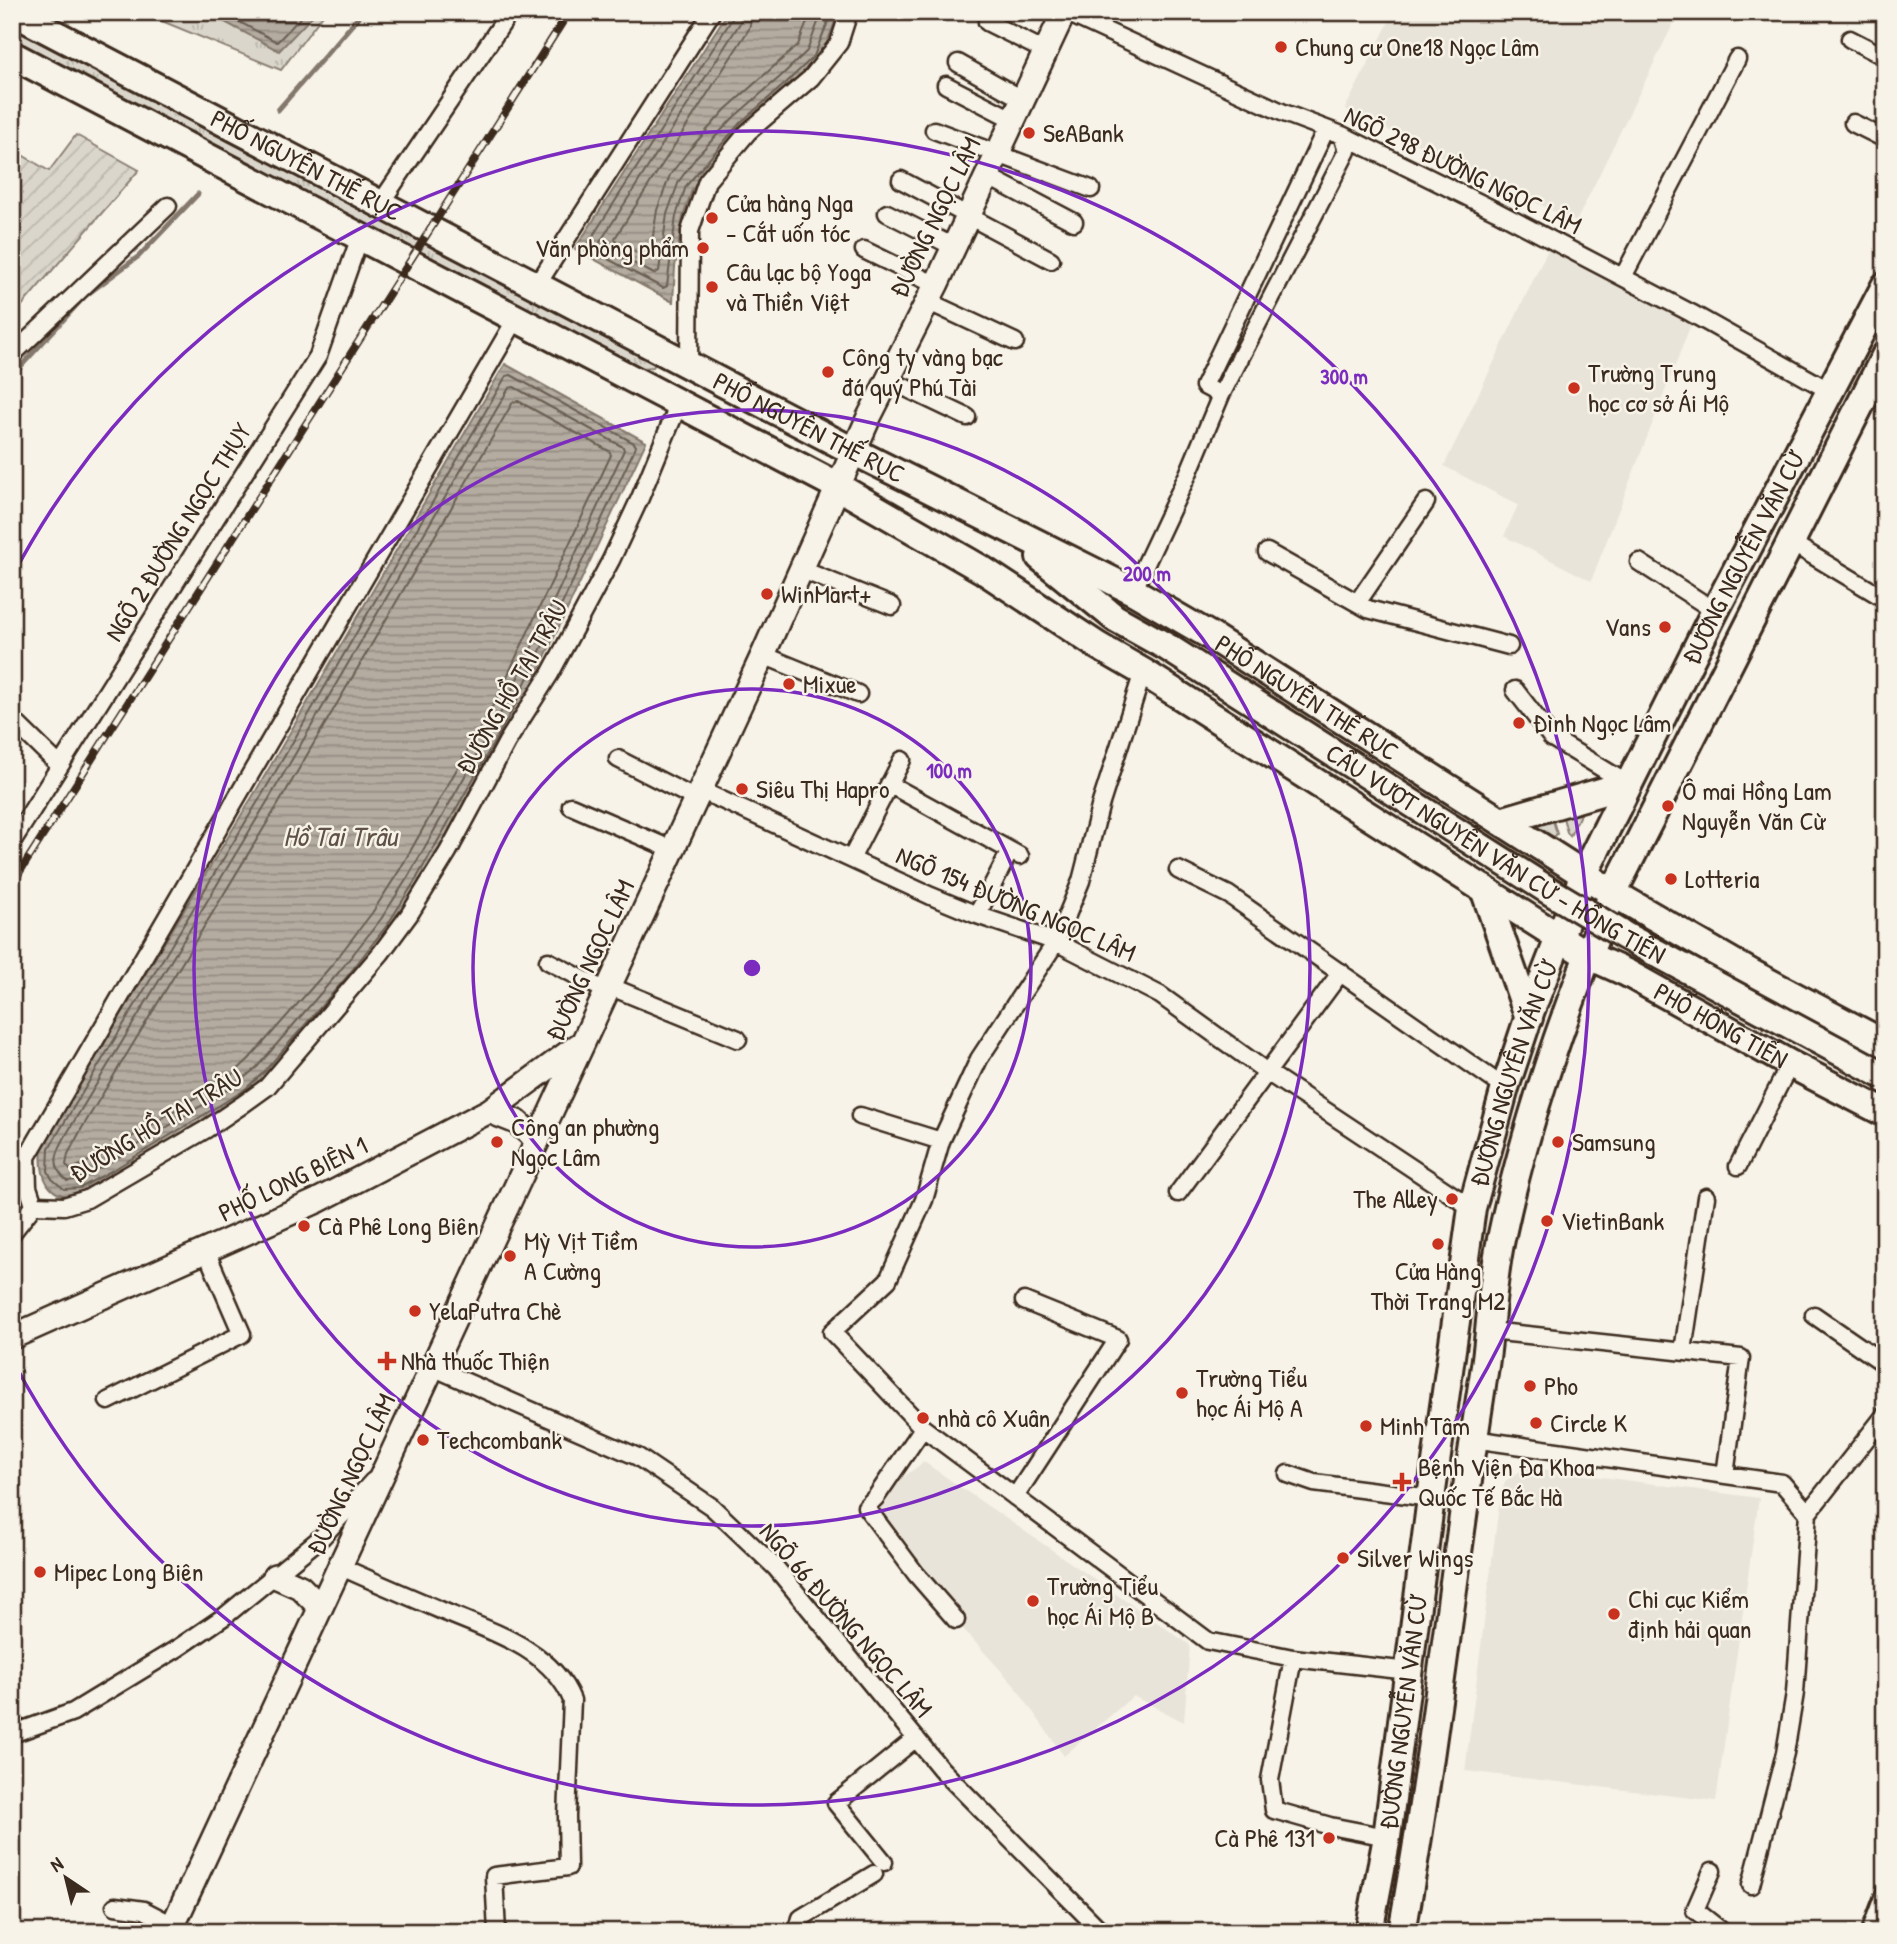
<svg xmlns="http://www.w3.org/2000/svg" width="1897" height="1944" font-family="'Patrick Hand',sans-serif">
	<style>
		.built { fill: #e9e4d9 }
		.grass { fill: url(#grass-tufts); stroke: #8b8074; stroke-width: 2 }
		.garden { fill: url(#garden-furrows); stroke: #8b8074; stroke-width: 2 }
		.water { fill: url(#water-rules); stroke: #84786c; stroke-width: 2 }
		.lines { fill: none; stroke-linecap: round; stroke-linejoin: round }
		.shore { stroke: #6b5e52; stroke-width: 2 }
		.stream { stroke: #84786c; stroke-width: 5 }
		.street-casing { stroke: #3b2a1e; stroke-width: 21 }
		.secondary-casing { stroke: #3b2a1e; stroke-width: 28 }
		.primary-casing { stroke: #3b2a1e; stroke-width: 32 }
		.street { stroke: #f7f3e8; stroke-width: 16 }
		.secondary { stroke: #f7f3e8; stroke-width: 23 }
		.primary { stroke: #f7f3e8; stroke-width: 26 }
		.rail-casing { stroke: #3b2a1e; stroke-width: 8 }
		.rail { stroke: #f7f3e8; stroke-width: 5; stroke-dasharray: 16; stroke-linecap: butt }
		.primary-bridge-casing { stroke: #3b2a1e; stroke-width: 32; stroke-linecap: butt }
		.primary-bridge { stroke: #f7f3e8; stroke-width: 26 }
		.ring { fill: none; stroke: #7b2cbf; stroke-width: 3.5 }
		.poi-dot { fill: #c8321e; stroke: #f7f3e8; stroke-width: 2.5 }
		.labels { text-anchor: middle; stroke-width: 5; stroke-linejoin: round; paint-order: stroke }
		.poi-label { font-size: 26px; fill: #3b2a1e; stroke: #f7f3e8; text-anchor: start }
		.street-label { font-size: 26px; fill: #3b2a1e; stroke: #f7f3e8 }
		.water-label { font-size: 28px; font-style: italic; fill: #5f5145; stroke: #f7f3e8 }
		.centre { fill: #7b2cbf; stroke: #f7f3e8; stroke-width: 3.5 }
		.ring-label { font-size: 21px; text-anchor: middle; font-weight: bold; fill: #7b2cbf; stroke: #f7f3e8; stroke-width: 5; stroke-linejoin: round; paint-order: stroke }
	</style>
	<defs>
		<pattern id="grass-tufts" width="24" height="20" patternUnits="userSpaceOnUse" patternTransform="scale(1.75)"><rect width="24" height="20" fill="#dbd6cb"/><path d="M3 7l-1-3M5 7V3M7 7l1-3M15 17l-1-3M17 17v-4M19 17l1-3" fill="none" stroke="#bdb8ae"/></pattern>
		<pattern id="garden-furrows" width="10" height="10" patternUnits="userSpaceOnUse" patternTransform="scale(1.75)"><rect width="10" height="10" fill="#dbd6cb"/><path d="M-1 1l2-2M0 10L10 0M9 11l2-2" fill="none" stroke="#bdb8ae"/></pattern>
		<pattern id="water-rules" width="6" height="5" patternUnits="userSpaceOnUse" patternTransform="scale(1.75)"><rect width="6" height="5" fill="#b4aca0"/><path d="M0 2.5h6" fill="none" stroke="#948c82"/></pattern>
	</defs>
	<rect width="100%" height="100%" fill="#f7f3e8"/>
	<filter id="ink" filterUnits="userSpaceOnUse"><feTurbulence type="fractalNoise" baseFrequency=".0143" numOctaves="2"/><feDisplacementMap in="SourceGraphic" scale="14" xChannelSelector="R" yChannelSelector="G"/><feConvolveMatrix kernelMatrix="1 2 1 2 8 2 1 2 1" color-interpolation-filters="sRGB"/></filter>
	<g filter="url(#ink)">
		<path class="built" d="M 1394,12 L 1679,12 L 1576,222 L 1345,109 Z
			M 1553,239 L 1697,309 L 1591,581 L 1504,536 L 1518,505 L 1444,466 Z
			M 924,1462 L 1190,1645 L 1184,1722 L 1133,1696 L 1064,1756 L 1014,1685 L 965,1631 L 918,1572 L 870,1501 Z
			M 1527,1467 L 1759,1498 L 1716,1801 L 1465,1771 L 1499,1505 L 1505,1481 Z"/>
		<path class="grass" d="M 140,12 L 325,12 L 281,70 Z
			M 12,28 L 655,364 L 653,367 L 642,368 L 12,39 Z
			M 1582,810 L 1570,836 L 1567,832 L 1562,814 Z
			M 1552,817 L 1557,834 L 1554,837 L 1532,824 Z"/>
		<path class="garden" d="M 76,135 L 139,170 L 12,317 L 12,149 L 49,171 Z"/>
		<path class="water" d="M 206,12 L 316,12 L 279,51 Z
			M 728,12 L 839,12 L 820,60 L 709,166 L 692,190 L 683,217 L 675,267 L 673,302 L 575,249 Z
			M 505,364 L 646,442 L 519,712 L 421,885 L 394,928 L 268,1078 L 248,1096 L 82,1195 C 47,1202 39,1176 42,1146 L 257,789 Z"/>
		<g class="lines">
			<path class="shore" d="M 221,12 L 277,42 L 306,12
				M 734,12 L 732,19 L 587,245 L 589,249 L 663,288 L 667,286 L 676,216 L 686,186 L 740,123 L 786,83 L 814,56 L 832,12
				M 742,12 L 740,23 L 600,242 L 601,246 L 654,274 L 659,271 L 667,214 L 679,181 L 697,156 L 734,117 L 780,77 L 807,51 L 822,12
				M 753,12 L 749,29 L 615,238 L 616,242 L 645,257 L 650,255 L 657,210 L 670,175 L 689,150 L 726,109 L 798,45 L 811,12
				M 511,375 L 634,443 L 636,446 L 513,709 L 415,881 L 388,924 L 346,978 L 263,1073 L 243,1091 L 113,1170 L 80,1188 L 64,1189 L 52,1179 L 48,1171 L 49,1148 L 263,793 L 506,376 Z
				M 514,387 L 623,447 L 624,450 L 505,705 L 408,877 L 381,919 L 339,972 L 257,1067 L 238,1083 L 109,1163 L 77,1180 L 67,1181 C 45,1162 62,1144 73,1123 L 270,797 L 509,388 Z
				M 518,401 L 609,451 L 611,455 L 496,700 L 399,871 L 372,913 L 331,966 L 249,1059 L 232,1075 L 104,1154 L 70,1170 L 66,1165 L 68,1154 L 82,1128 L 279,803 L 513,402 Z"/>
			<path class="stream" d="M 278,110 L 363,12
				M 12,376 L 85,296 L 139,256 L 198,194"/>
			<g class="street-casing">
				<path id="street" d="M 1065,12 L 1284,113 L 1342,135 L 1496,211 L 1691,313 L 1830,391
					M 987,22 L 1045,51
					M 1850,39 L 1885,57
					M 958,63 L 1022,99
					M 946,85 L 1012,119
					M 1853,123 L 1885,139
					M 934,130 L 1091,189
					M 987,176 L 1074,222
					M 901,180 L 1051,260
					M 380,204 L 510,12
					M 887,213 L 954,247
					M 864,250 L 936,285
					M 1623,277 L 1737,59
					M 537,285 L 712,12
					M 927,301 L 1015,342
					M 12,355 L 168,206
					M 689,365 L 690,231 L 707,181 L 748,132 L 811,78 L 839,43 L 849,12
					M 887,379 L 967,417
					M 1221,395 L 1204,386 L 1326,129
					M 1790,542 L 1885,599
					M 1267,552 L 1368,609 L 1509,646
					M 1639,562 L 1715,611
					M 800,569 L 892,606
					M 1133,591 L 1188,474 L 1221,395 L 1347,151 L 1342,135
					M 1357,603 L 1426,502
					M 763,655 L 858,694
					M 1143,672 L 1101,803 L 1081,881 L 1056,942 L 979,1059 L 941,1141 L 924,1200 L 888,1280 L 832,1332 L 923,1428 L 1208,1641 L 1293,1658 L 1409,1671
					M 1515,690 L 1552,738 L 1628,784
					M 12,719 L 60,766
					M 618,759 L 696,799
					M 889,784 L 1020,856
					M 700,790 L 931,896 L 977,915 L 1056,942 L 1160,995 L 1267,1072 L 1472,1208
					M 571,806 L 673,850
					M 12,842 L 318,356 L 360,237
					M 851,859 L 902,760
					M 1178,870 L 1229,895 L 1505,1088
					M 977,915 L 1010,851
					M 548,961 L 606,991
					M 609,986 L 738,1039
					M 860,1116 L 941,1141
					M 1738,1166 L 1790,1064
					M 1178,1193 L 1341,972
					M 34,1205 L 64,1206 L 87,1199 L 205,1130 L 242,1105 L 267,1087 L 381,953 L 409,915 L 448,852 L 507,742 L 550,674 L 611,560 L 640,498 L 679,403
					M 34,1205 L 28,1187 L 27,1157 L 516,319
					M 12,1233 L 34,1205
					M 1814,1315 L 1882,1362 L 1885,1369
					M 1490,1331 L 1741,1358 L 1725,1475
					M 1683,1351 L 1706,1197
					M 432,1367 L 638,1457 L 712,1507 L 776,1568 L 941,1769 L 1102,1932
					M 108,1401 L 242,1334 L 206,1251
					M 923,1428 L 876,1497 L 866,1507 L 916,1574 L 956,1620
					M 1473,1439 L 1782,1483 L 1808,1513
					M 1288,1474 L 1314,1483 L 1431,1498
					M 1015,1497 L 1118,1339 L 1024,1301
					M 339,1566 C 372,1581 405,1595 438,1609 C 486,1630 551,1647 572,1700 L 567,1816 L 568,1867 L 494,1876 L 497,1932
					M 1293,1658 L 1270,1780 L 1274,1810 L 1330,1826 L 1387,1837
					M 12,1734 L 73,1712 L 178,1648 L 225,1616 L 323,1536 L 373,1481
					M 884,1862 L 836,1803 L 916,1738
					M 1712,1871 L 1695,1910 L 1723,1932
					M 1751,1885 L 1785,1753 L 1795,1693 L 1808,1513 L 1885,1415
					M 115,1906 L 144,1910 L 173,1925
					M 797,1932 L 801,1918 L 874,1874
					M 1870,1932 L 1885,1892"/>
			</g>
			<g class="secondary-casing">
				<path id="secondary" d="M 489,1111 L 517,1122 L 537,1140
					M 12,1337 L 317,1201 L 489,1111 L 579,1045
					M 275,1576 L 300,1587 L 320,1607
					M 170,1932 L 763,655 L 869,417 L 936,285 L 1064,12"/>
			</g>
			<g class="primary-casing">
				<g id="primary">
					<path id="s1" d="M 13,12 L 853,451 L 1133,591 L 1209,635 L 1613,893 L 1753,974 L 1885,1044"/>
					<path id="s2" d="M 12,55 L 837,486 L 983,570 L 1098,646 L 1143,672 L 1587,955 L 1627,973 L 1790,1064 L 1885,1113"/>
					<path d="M 1040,557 L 1115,618"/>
					<path d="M 1501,821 L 1628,784"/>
					<path d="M 1484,889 L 1529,1018"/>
					<path id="s3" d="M 1369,1932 L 1387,1837 L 1431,1498 L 1472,1208 L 1505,1088 L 1531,1010 L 1584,874 L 1715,611 L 1885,286"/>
					<path d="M 1402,1932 C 1436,1744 1455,1554 1485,1366 C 1491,1324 1492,1280 1501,1239 C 1526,1120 1567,1005 1613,893 L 1885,356"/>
				</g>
			</g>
			<use href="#street" class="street"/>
			<use href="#secondary" class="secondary"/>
			<use href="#primary" class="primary"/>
			<g class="rail-casing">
				<path id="rail" d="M 12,884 L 569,12"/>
			</g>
			<use href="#rail" class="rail"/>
			<g class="primary-bridge-casing">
				<g id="primary-bridge">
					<path id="s4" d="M 1115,618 L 1167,647 L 1548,890 L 1625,936 L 1885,1076"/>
				</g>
			</g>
			<use href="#primary-bridge" class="primary-bridge"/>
		</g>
	</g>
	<g class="ring">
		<circle cx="752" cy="968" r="279"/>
		<circle cx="752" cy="968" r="558"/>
		<path d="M13 575A837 837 0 1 1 13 1361"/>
	</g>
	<g class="poi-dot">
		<circle cx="1281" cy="47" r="7"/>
		<circle cx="1029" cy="133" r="7"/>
		<circle cx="712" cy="218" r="7"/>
		<circle cx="703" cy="248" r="7"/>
		<circle cx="712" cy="287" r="7"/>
		<circle cx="828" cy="372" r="7"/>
		<circle cx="1574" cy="388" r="7"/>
		<circle cx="767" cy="594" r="7"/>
		<circle cx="1665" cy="627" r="7"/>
		<circle cx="789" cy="684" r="7"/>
		<circle cx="1519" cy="723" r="7"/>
		<circle cx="742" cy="789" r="7"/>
		<circle cx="1668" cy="806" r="7"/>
		<circle cx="1671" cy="879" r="7"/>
		<circle cx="497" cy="1142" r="7"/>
		<circle cx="1558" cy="1142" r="7"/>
		<circle cx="1452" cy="1199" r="7"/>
		<circle cx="1547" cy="1221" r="7"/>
		<circle cx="304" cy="1226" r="7"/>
		<circle cx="1438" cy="1244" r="7"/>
		<circle cx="510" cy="1256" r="7"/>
		<circle cx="415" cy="1311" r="7"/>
		<path d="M383.5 1350.5h7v7h7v7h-7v7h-7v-7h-7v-7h7z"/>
		<circle cx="1530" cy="1386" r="7"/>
		<circle cx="1182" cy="1393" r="7"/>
		<circle cx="923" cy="1418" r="7"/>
		<circle cx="1536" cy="1423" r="7"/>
		<circle cx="1366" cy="1426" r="7"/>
		<circle cx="423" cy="1440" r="7"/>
		<path d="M1398.5 1471.5h7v7h7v7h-7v7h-7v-7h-7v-7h7z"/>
		<circle cx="1343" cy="1558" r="7"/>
		<circle cx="40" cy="1572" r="7"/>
		<circle cx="1033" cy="1601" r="7"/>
		<circle cx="1614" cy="1614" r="7"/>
		<circle cx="1329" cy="1838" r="7"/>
	</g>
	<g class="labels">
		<g class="poi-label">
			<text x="1295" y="56">Chung cư One18 Ngọc Lâm</text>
			<text x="1043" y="142">SeABank</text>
			<text x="726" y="212">Cửa hàng Nga<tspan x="726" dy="30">- Cắt uốn tóc</tspan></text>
			<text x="689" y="257" text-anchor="end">Văn phòng phẩm</text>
			<text x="726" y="281">Câu lạc bộ Yoga<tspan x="726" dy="30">và Thiền Việt</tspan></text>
			<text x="842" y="366">Công ty vàng bạc<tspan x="842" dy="30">đá quý Phú Tài</tspan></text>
			<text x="1588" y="382">Trường Trung<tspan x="1588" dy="30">học cơ sở Ái Mộ</tspan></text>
			<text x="781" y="603">WinMart+</text>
			<text x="1651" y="636" text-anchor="end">Vans</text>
			<text x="803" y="693">Mixue</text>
			<text x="1533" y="732">Đình Ngọc Lâm</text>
			<text x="756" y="798">Siêu Thị Hapro</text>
			<text x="1682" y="800">Ô mai Hồng Lam<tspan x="1682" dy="30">Nguyễn Văn Cừ</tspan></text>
			<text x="1685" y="888">Lotteria</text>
			<text x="511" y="1136">Công an phường<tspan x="511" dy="30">Ngọc Lâm</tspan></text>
			<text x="1572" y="1151">Samsung</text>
			<text x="1438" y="1208" text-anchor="end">The Alley</text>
			<text x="1561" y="1230">VietinBank</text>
			<text x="318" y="1235">Cà Phê Long Biên</text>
			<text x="524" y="1250">Mỳ Vịt Tiềm<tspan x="524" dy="30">A Cường</tspan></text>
			<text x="1438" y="1280" text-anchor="middle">Cửa Hàng<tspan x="1438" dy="30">Thời Trang M2</tspan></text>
			<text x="429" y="1320">YelaPutra Chè</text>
			<text x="401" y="1370">Nhà thuốc Thiện</text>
			<text x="1196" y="1387">Trường Tiểu<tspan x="1196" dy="30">học Ái Mộ A</tspan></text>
			<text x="1544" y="1395">Pho</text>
			<text x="937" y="1427">nhà cô Xuân</text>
			<text x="1550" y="1432">Circle K</text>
			<text x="1380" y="1435">Minh Tâm</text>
			<text x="437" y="1449">Techcombank</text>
			<text x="1418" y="1476">Bệnh Viện Đa Khoa<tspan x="1418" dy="30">Quốc Tế Bắc Hà</tspan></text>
			<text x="1357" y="1567">Silver Wings</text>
			<text x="54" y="1581">Mipec Long Biên</text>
			<text x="1047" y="1595">Trường Tiểu<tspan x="1047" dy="30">học Ái Mộ B</tspan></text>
			<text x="1628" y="1608">Chi cục Kiểm<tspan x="1628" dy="30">định hải quan</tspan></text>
			<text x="1315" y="1847" text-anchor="end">Cà Phê 131</text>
		</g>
		<g class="street-label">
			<text dy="9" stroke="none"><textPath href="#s1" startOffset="331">PHỐ NGUYỄN THẾ RỤC</textPath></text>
			<text transform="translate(1463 170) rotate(26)" y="9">NGÕ 298 ĐƯỜNG NGỌC LÂM</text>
			<text transform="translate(935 217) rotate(-64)" y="9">ĐƯỜNG NGỌC LÂM</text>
			<text dy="9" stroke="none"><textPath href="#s1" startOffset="898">PHỐ NGUYỄN THẾ RỤC</textPath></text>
			<text transform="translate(178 532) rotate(-58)" y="9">NGÕ 2 ĐƯỜNG NGỌC THỤY</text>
			<text dy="9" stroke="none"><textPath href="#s3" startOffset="1438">ĐƯỜNG NGUYỄN VĂN CỪ</textPath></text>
			<text transform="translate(512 687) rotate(-60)" y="9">ĐƯỜNG HỒ TAI TRÂU</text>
			<text dy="9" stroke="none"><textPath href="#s1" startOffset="1465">PHỐ NGUYỄN THẾ RỤC</textPath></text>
			<text dy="9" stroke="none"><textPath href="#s4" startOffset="448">CẦU VƯỢT NGUYỄN VĂN CỪ – HỒNG TIẾN</textPath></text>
			<text transform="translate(1016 904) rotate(23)" y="9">NGÕ 154 ĐƯỜNG NGỌC LÂM</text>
			<text transform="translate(590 960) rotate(-65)" y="9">ĐƯỜNG NGỌC LÂM</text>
			<text dy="9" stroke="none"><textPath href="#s2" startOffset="1967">PHỐ HỒNG TIẾN</textPath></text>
			<text dy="9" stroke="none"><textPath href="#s3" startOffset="872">ĐƯỜNG NGUYỄN VĂN CỪ</textPath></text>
			<text transform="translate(156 1125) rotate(-31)" y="9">ĐƯỜNG HỒ TAI TRÂU</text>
			<text transform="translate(293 1179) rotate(-26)" y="9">PHỐ LONG BIÊN 1</text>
			<text transform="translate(351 1474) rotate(-65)" y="9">ĐƯỜNG NGỌC LÂM</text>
			<text transform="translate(846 1620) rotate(49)" y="9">NGÕ 66 ĐƯỜNG NGỌC LÂM</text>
			<text dy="9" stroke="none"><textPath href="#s3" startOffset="222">ĐƯỜNG NGUYỄN VĂN CỪ</textPath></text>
		</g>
		<g class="water-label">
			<text x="340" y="846">Hồ Tai Trâu</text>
		</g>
	</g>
	<circle cx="752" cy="968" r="10" class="centre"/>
	<g class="ring-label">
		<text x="1344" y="384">300 m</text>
		<text x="1147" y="581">200 m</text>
		<text x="949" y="778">100 m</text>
	</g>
	<rect width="1897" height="1944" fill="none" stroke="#f7f3e8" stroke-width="42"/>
	<rect x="21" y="21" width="1855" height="1902" fill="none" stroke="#3b2a1e" stroke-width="2.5" filter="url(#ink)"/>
	<g transform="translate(66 1878) rotate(325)" stroke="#f7f3e8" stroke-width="5" paint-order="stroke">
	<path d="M0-5L12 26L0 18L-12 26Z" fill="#3b2a1e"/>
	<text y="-10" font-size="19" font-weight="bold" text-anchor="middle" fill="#3b2a1e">N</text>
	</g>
</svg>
